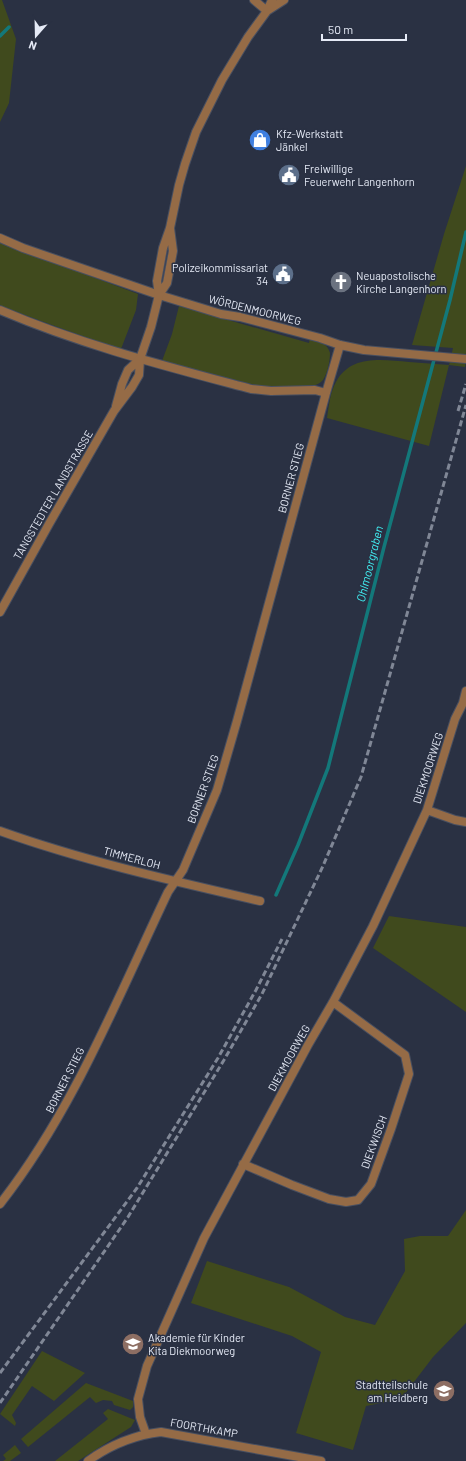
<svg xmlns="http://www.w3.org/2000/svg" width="466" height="1461" font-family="Barlow,sans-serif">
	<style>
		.green { fill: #404a1d }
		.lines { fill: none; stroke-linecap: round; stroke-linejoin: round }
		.stream { stroke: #13787a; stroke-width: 3.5 }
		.minor-casing { stroke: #484f60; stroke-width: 10 }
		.tertiary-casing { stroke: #484f60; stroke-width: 10 }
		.minor { stroke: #956b46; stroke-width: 8 }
		.tertiary { stroke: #956b46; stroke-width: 8 }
		.rail { stroke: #808796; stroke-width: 3; stroke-dasharray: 6 3; stroke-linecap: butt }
		.labels { text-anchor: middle; stroke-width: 3; stroke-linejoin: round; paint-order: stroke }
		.poi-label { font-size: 11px; fill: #e5eaf6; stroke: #2a3143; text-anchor: start }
		.street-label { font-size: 11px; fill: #e5eaf6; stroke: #2a3143 }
		.water-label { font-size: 12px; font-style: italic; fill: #41eff3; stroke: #2a3143 }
	</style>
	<rect width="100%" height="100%" fill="#2a3143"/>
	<path class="green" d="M 0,0 L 2,0 L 16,39 L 9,103 L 0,122 Z
		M 466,166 L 466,362 L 465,367 L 449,365 L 429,446 L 327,418 C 329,406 330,392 336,382 C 351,354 383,360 409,362 C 422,363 436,364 449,365 L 453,348 L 412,345 L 444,234 Z
		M 0,242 L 138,294 L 136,310 L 121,349 L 85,337 L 0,306 Z
		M 179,306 L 309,343 L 310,338 C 319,341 328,344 330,353 C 330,361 327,377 321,382 C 313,390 274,388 263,387 L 162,361 L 172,334 Z
		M 389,916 L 466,927 L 466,1012 L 373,948 Z
		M 466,1210 L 466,1323 L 433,1357 L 401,1399 L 366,1406 L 353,1450 L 296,1433 L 321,1352 L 292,1336 L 191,1303 L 207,1261 L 289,1287 L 345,1317 L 375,1325 L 405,1271 L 404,1239 L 420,1236 L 448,1236 Z
		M 42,1351 L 85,1373 L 54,1401 L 32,1386 L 12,1415 L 16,1423 L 15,1426 L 0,1414 Z
		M 86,1383 L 133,1401 L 133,1407 L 130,1410 L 114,1405 L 112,1401 L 103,1400 L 96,1403 L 90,1397 L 28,1447 L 21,1439 Z
		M 108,1409 L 135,1420 L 131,1427 L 78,1461 L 55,1461 L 108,1419 L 103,1413 Z
		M 15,1445 L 21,1453 L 10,1461 L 3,1461 L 6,1459 L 3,1455 Z"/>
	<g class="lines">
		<path class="stream" d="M 0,36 L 9,27
			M 276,895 L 298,845 L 328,768 L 384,547 L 450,300 L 466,232"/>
		<g class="minor-casing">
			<path id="minor" d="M 0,238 L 23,248 L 159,295 L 221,314 L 240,317 L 320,338 L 340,345 L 364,350 L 466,359
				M 0,310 C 82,345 165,366 251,389 L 271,391 L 315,390 L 326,393
				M 427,810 L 455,820 L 466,822
				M 0,831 C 84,861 173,881 260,901
				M 243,1164 L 292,1185 L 329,1199 L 346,1202 L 358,1200 L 371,1184 L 391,1129 L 409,1074 L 405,1055 L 333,1002
				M 0,1204 C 73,1111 117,999 168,892 L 183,870 L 217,790 L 237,721 L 326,393 L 340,345
				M 146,1434 L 140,1417 L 138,1399 L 147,1366 L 204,1238 L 308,1045 L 333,1002 L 373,926 L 427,810 L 455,719 L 463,703 L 466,691"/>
		</g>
		<g class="tertiary-casing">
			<path id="tertiary" d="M 254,0 L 267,11
				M 267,11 L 284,0
				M 159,295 L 157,281 L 163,248 L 170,228 L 179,185 L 185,164 L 196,132 L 222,80 L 248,37 L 267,11 L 272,0
				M 116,406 L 122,384 L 128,370 L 140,359
				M 0,612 L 49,524 L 114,411 L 132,387 L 139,375 L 140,359 L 151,327 L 159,295 L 167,283 L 173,251 L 170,228
				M 88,1461 C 110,1445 135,1435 161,1432 L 321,1461"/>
		</g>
		<use href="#minor" class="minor"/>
		<use href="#tertiary" class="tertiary"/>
		<path class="rail" d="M 458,411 L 466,384
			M 0,1373 L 137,1188 L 218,1058 L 256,990 L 282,939
			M 0,1403 L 128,1217 L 224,1060 L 262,994 L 323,866 L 361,777 L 466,405"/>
	</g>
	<defs>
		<g id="shop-disc" transform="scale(1.15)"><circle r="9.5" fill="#3f7fe0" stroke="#2a3143"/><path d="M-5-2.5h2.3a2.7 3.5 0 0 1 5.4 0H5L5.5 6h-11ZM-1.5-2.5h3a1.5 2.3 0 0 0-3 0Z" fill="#fff"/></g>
		<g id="civic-disc" transform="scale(1.15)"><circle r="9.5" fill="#5c6f8a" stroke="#2a3143"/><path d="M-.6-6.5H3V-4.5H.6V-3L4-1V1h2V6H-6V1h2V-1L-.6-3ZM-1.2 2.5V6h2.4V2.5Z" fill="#fff"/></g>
		<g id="church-disc" transform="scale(1.15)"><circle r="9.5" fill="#6b7280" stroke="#2a3143"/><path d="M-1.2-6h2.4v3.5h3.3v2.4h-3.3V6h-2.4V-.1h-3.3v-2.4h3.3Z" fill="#fff"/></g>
		<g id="school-disc" transform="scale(1.15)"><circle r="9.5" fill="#8d6e63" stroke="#2a3143"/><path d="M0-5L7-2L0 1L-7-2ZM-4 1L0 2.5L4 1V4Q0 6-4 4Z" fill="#fff"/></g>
	</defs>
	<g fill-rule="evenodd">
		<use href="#shop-disc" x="260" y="140"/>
		<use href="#civic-disc" x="289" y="175"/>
		<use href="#civic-disc" x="283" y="274"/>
		<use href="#church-disc" x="341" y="282"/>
		<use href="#school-disc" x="133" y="1344"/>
		<use href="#school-disc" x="444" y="1391"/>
	</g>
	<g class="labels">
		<g class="poi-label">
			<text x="276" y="138">Kfz-Werkstatt<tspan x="276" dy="13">Jänkel</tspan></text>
			<text x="304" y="173">Freiwillige<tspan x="304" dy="13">Feuerwehr Langenhorn</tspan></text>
			<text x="268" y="272" text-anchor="end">Polizeikommissariat<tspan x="268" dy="13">34</tspan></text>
			<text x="356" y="280">Neuapostolische<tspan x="356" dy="13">Kirche Langenhorn</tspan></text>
			<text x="148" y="1342">Akademie für Kinder<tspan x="148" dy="13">Kita Diekmoorweg</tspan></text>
			<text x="428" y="1389" text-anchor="end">Stadtteilschule<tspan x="428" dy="13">am Heidberg</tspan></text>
		</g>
		<g class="street-label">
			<text transform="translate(255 310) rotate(14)" y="4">WÖRDENMOORWEG</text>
			<text transform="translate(291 478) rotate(-75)" y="4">BORNER STIEG</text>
			<text transform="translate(53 495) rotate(-60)" y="4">TANGSTEDTER LANDSTRASSE</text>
			<text transform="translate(428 768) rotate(-72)" y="4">DIEKMOORWEG</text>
			<text transform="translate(203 789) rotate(-70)" y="4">BORNER STIEG</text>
			<text transform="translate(132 858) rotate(15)" y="4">TIMMERLOH</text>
			<text transform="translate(289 1058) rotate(-61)" y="4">DIEKMOORWEG</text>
			<text transform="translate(65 1080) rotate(-63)" y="4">BORNER STIEG</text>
			<text transform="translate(374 1142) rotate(-70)" y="4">DIEKWISCH</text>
			<text transform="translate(204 1428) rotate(10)" y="4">FOORTHKAMP</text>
		</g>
		<g class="water-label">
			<text transform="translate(370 564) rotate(-76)" y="4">Ohlmoorgraben</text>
		</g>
	</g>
	<g transform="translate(36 36) rotate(200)" stroke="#2a3143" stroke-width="3" paint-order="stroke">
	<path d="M0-3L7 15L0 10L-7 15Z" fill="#e5eaf6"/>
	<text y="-6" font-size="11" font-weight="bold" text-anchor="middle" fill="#e5eaf6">N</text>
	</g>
	<path d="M322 34v6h84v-6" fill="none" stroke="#e5eaf6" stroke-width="2"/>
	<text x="328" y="34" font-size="12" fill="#e5eaf6" stroke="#2a3143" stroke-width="3" paint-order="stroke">50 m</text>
</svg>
